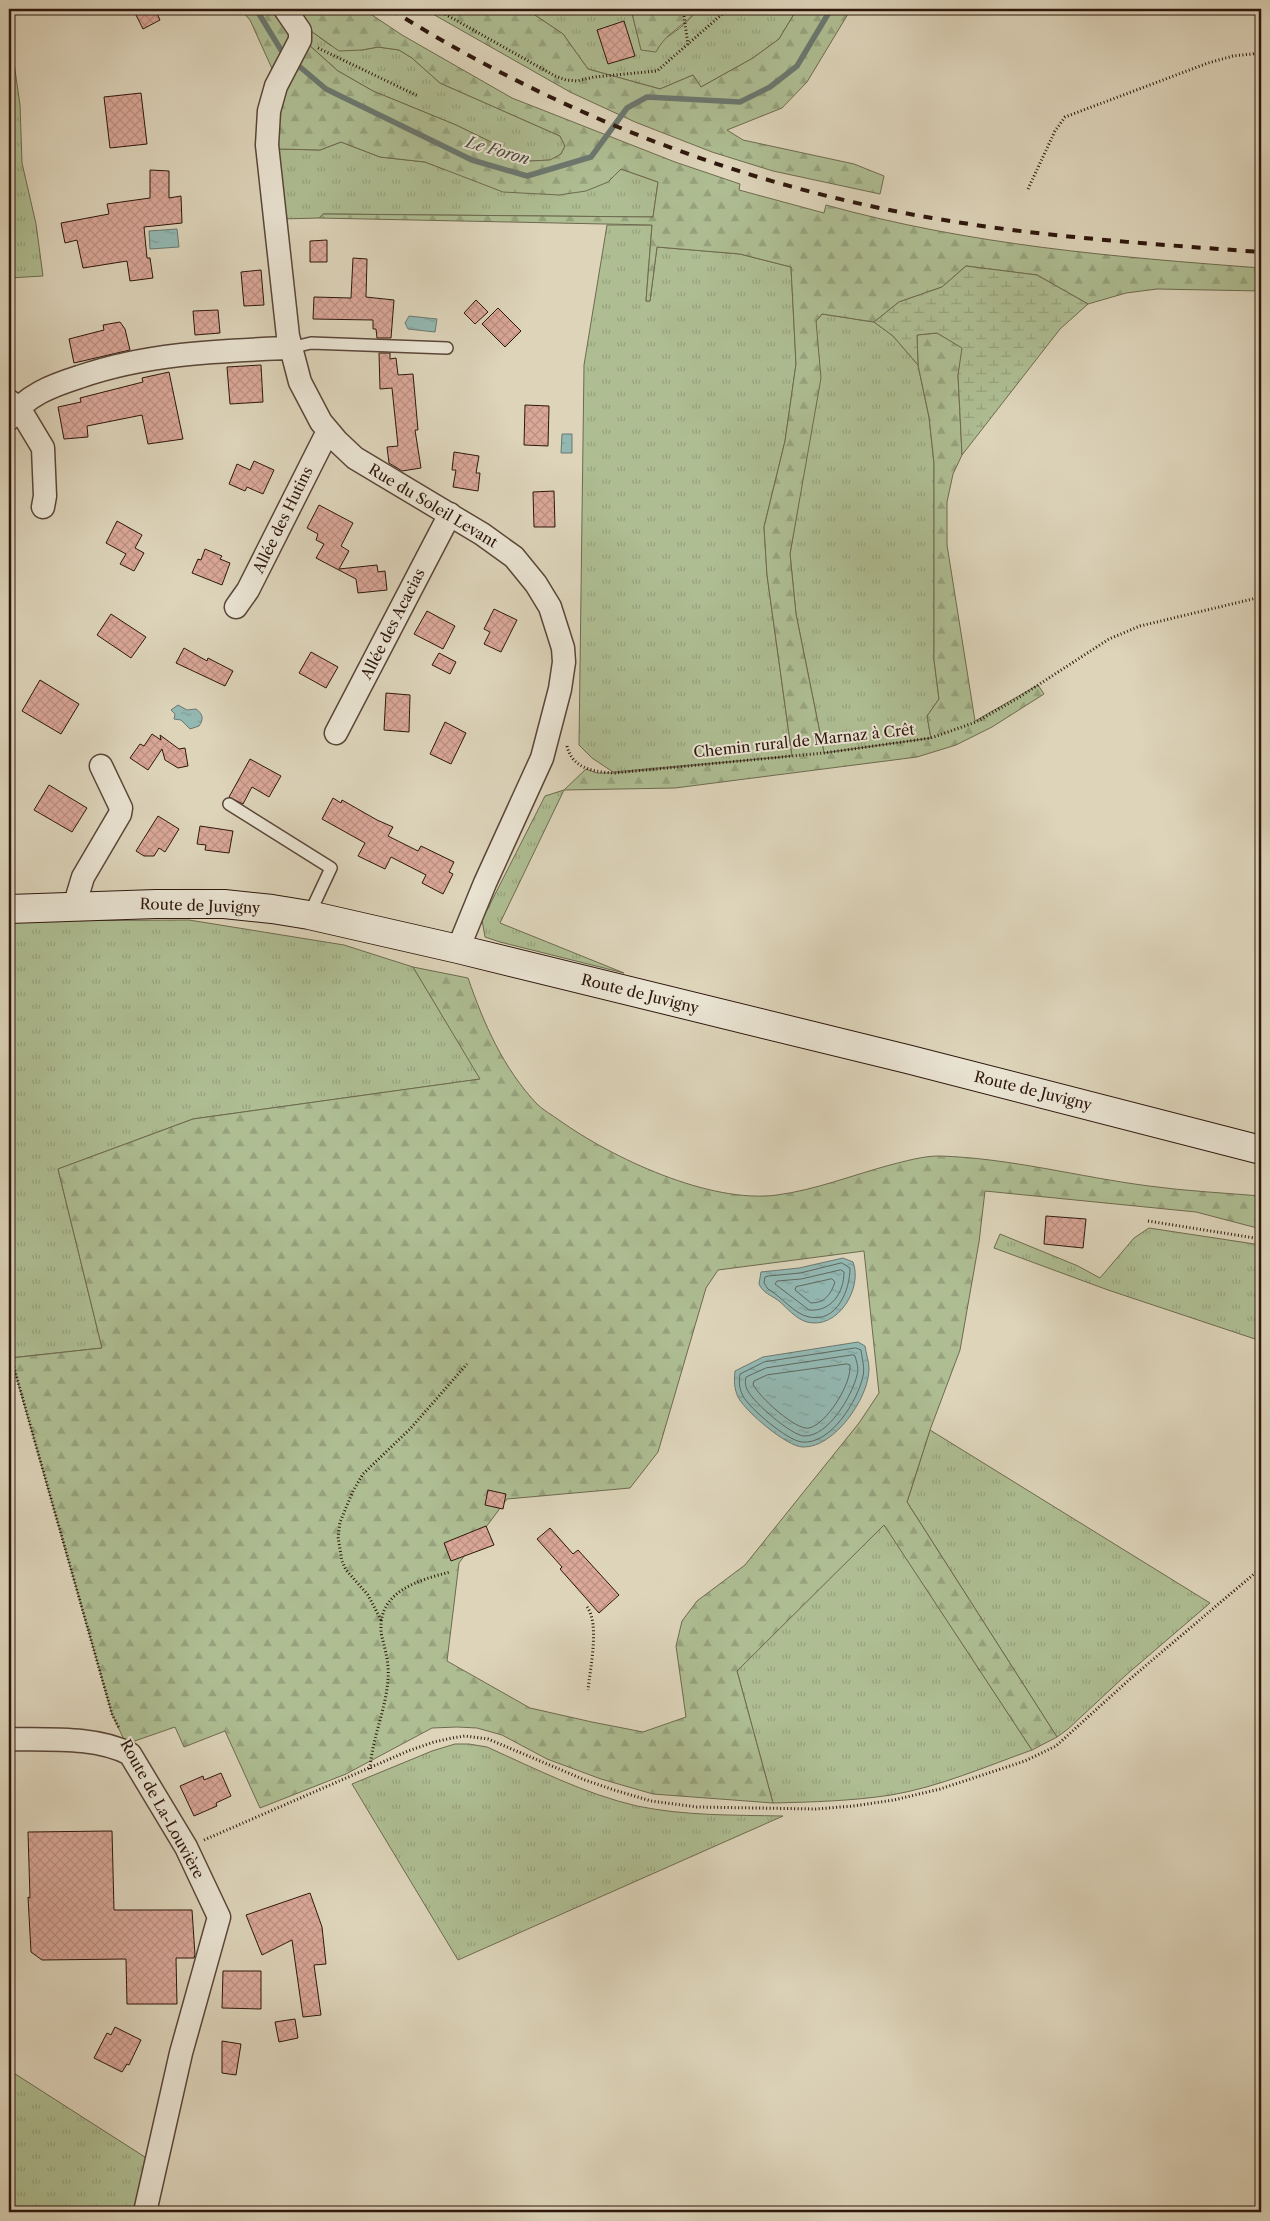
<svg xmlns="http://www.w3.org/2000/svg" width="1270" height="2221" font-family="'Libre Caslon Text',serif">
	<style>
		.grass { fill: url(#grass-tufts); stroke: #6e6a4f }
		.forest { fill: url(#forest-firs); stroke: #6e6a4f; fill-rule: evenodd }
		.wetland { fill: url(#wetland-marsh); stroke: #6e6a4f }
		.water { fill: url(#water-ripples); stroke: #6b7870 }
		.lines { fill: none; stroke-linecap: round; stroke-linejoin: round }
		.shore { stroke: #60685f; stroke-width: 1 }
		.stream { stroke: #6b7870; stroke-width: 5.5 }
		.building { fill: url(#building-cross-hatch); stroke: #2e170c }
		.lane-casing { stroke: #5a4638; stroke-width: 14 }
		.street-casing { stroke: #5a4638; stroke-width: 25 }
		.secondary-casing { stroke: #2e170c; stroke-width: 30 }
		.path { stroke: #2e170c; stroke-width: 3; stroke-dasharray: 1 2.5; stroke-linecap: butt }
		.lane { stroke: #e9e3d2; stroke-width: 11 }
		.street { stroke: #e9e3d2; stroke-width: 22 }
		.secondary { stroke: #e9e3d2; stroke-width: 28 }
		.rail { stroke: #2e170c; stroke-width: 4; stroke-dasharray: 9 9; stroke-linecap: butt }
		.labels { text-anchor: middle; stroke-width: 4; stroke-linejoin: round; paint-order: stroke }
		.street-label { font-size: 15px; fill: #2e170c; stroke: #e9e3d2 }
		.water-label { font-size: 16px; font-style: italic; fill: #4c473e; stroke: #e9e3d2 }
	</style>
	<defs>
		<pattern id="grass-tufts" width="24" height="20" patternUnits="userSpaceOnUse" patternTransform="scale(1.25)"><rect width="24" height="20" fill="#aebd92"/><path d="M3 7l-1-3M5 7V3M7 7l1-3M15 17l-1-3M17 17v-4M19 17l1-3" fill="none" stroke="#96a27d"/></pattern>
		<pattern id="forest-firs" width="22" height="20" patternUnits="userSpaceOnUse" patternTransform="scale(1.25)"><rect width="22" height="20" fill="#aebd92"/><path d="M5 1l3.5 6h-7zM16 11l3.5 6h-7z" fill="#96a27d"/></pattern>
		<pattern id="wetland-marsh" width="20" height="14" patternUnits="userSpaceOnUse" patternTransform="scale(1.25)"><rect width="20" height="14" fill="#aebd92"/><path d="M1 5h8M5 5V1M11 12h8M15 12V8" fill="none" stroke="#96a27d"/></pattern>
		<pattern id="water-ripples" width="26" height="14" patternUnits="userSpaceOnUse" patternTransform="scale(1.25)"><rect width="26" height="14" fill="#93b8b2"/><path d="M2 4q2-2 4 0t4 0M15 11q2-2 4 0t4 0" fill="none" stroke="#7f9d98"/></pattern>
		<pattern id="building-cross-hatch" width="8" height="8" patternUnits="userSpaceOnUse" patternTransform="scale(1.25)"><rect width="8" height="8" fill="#daa798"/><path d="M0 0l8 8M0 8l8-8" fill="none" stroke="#bb8f82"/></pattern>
	</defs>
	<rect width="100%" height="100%" fill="#ddd4ba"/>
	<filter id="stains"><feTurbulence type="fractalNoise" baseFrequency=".004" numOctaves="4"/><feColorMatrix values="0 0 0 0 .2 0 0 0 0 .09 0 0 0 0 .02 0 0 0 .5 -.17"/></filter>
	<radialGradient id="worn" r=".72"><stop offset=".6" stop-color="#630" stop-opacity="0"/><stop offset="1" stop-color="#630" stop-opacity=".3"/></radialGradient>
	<path class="grass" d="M 526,9 L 631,9 L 641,49 C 663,42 684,28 698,9 L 797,9 L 779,39 L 753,58 L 701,87 L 693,75 L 660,89 L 588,69 L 563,34 Z
		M 9,28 L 20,105 L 22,163 L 36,224 L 43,276 L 9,278 Z
		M 311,31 L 330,45 L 362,50 L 378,47 L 399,50 L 412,58 L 440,83 L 560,136 L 565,146 L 561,154 L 551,160 L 530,161 L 456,125 L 373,91 L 338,71 L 309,45 Z
		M 341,142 L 380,157 L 425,162 L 443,169 L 608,182 L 621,169 L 658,182 L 653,217 L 323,214 L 319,218 L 282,219 L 279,149 L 320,150 Z
		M 607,225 L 652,225 L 646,301 L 650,301 L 657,247 L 740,254 L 791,267 L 796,364 L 785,441 L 764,527 L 767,575 L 792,756 L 613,772 L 592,758 L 579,745 L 584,365 Z
		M 822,314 L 874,322 L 893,336 L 918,365 L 929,417 L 934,463 L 934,660 L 939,699 L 927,716 L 931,738 L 824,753 L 796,614 L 790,554 L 798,507 L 816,321 Z
		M 564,790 L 500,923 L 624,973 L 500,942 L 485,937 L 482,920 L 545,796 Z
		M 189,920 L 344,945 L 413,967 L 481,1079 L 193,1119 L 58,1169 L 102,1348 L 9,1358 L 9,921 Z
		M 1149,1228 L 1261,1245 L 1261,1341 L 1108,1290 L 994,1248 L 1000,1234 L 1078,1266 L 1100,1278 L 1134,1238 Z
		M 930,1430 L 1210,1603 L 1126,1675 L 1068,1729 L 1057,1737 L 907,1502 Z
		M 884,1524 L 1032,1750 C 987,1766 939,1787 891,1795 C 852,1801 813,1802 773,1803 L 737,1671 Z
		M 455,1744 L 469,1744 L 487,1747 C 536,1769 585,1794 637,1806 C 685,1816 734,1815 783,1816 L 458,1960 L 352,1784 L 432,1751 Z
		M 9,2070 L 148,2159 L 140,2212 L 9,2212 Z"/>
	<path class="forest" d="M 240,9 L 274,9 L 291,33 L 274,73 L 250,20 Z
		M 295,9 L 363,9 L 402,35 L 512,98 L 675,162 L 740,184 L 739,190 L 824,213 L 826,205 C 970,245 1114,257 1261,268 L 1261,291 L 1157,289 L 1126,293 L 1088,304 L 1037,275 L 966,266 L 942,287 L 899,302 L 874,322 L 822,314 L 816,321 L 821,378 L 790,554 L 796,614 L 824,753 L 931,738 L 927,716 L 939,699 L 934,660 L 934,463 L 929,417 L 918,365 L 917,335 L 937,333 L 963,348 L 958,375 L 962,455 L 953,474 L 947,502 L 947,545 L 975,721 L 1038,685 L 1044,694 L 992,727 L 956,745 L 917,757 L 675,788 L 564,790 L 586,769 L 597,773 L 615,773 L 792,756 L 767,575 L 764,527 L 785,441 L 796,364 L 791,267 L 740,254 L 657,247 L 650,301 L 646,301 L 652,225 L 319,218 L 323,214 L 653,217 L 658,182 L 621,169 L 608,182 L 586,191 L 559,195 L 503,192 L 425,162 L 380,157 L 341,142 L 320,150 L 279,149 L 274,118 L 277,102 L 309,45 L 338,71 L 373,91 L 456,125 L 530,161 L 550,160 L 561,154 L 565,146 L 560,136 L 440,83 L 412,58 L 399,50 L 378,47 L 362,50 L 339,51 L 311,31 Z
		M 424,9 L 526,9 L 563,34 L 588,69 L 660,89 L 693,75 L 701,87 L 753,58 L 779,39 L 797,9 L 851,9 L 807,82 L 782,108 L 727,130 L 743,140 L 854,164 L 884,176 L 880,194 L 773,171 L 712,152 L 635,122 L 570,92 Z
		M 631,9 L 698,9 C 686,25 665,33 656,52 L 641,50 Z
		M 413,967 L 468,978 C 484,1024 503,1068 537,1104 C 543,1110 552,1115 559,1120 C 612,1158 710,1204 777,1195 C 815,1190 853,1175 890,1165 C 906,1161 923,1156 939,1156 C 1010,1158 1079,1177 1149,1186 C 1186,1191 1224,1193 1261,1196 L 1261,1229 L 1196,1212 L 985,1191 L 979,1242 L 960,1350 L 930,1430 L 907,1502 L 1057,1737 L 1032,1750 L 884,1525 L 737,1671 L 773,1803 L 653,1794 L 601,1779 L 547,1759 L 502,1735 L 477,1728 L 457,1727 L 432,1728 L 346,1774 L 260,1808 L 225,1731 L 184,1747 L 175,1727 L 126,1744 L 112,1714 L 11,1358 L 102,1348 L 58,1169 L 193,1119 L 480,1079 ZM 864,1251 L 879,1393 L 859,1423 L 745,1565 L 697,1601 L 682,1621 L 676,1646 L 686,1717 L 643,1732 L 592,1722 L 530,1708 L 447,1661 L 459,1563 L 507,1499 L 630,1488 L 658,1452 L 706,1288 L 718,1270 Z"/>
	<path class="wetland" d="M 966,266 L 1037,275 L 1088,304 L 1060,329 L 962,455 L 958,375 L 962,348 L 937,333 L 917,335 L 918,365 L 893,336 L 874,322 L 899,302 L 942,287 Z"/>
	<path class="water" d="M 177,229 L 179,247 L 150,249 L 149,231 Z
		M 409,316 L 437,319 L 435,332 L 408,329 L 405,323 Z
		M 562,434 L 572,434 L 572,453 L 561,453 Z
		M 178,705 L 187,710 L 196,709 C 203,714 204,719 199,726 L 190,729 L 181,720 L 174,719 L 175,714 L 171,710 Z
		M 843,1258 L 853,1262 C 863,1288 838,1330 807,1322 C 796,1319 787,1308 779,1301 C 771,1295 763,1293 759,1284 L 761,1272 L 799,1268 Z
		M 858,1342 L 865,1346 C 866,1353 869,1362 869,1369 C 869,1398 834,1448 803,1447 C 787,1447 745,1411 738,1397 C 734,1388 734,1381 735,1371 L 763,1357 Z"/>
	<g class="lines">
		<path class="shore" d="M 842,1263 L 850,1268 C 850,1290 837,1323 809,1317 C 794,1314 781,1296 768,1289 L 764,1283 L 765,1277 L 768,1276 L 800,1273 Z
			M 841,1270 L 844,1272 C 844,1293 831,1312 809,1310 L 775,1284 L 777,1281 L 801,1279 Z
			M 832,1279 L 835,1282 C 831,1294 825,1303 811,1303 L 795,1290 L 796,1287 Z
			M 856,1348 L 861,1350 C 862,1359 865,1368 863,1376 C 858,1400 831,1445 802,1442 C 788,1441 750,1409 743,1396 C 739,1389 739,1381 740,1374 L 764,1362 Z
			M 853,1355 L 855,1356 C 857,1363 859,1369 857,1375 C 852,1396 828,1437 804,1436 C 791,1435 754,1403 748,1391 C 745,1386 745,1382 746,1377 L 766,1368 Z
			M 847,1364 L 850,1365 C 852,1383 827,1424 809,1428 C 796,1431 758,1396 753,1384 L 754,1381 L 767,1375 Z"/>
		<path class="stream" d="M 256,9 L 281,50 L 287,55
			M 293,61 L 326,89 L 472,160 L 527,176 L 591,157 L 627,108 L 647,97 L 740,102 L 770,87 L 797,66 L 831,9"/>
	</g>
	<path class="building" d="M 133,9 L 155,9 L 160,20 L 143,29 Z
		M 624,21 L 635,56 L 608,64 L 597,30 Z
		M 141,93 L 147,144 L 110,148 L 104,97 Z
		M 150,170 L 169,171 L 169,198 L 181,196 L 182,223 L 144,227 L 147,258 L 150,258 L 153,278 L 130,281 L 127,261 L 83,268 L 77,240 L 65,243 L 61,223 L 109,214 L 107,204 L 150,198 Z
		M 327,240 L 327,262 L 310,262 L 310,241 Z
		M 353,258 L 367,259 L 366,297 L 394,300 L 391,338 L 377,338 L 376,329 L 373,329 L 373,320 L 313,319 L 314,297 L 351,298 Z
		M 261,270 L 264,305 L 244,306 L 241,272 Z
		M 476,300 L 488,312 L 475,324 L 464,313 Z
		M 498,308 L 521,331 L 505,347 L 482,324 Z
		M 218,310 L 220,333 L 195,335 L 193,311 Z
		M 120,322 L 125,329 L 130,350 L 74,363 L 69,339 L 104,330 L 103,325 Z
		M 379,353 L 390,353 L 390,359 L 396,358 L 398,375 L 413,374 L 418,430 L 415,430 L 421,468 L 402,471 L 389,463 L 387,447 L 398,446 L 392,388 L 380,389 Z
		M 261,365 L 263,402 L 230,404 L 227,367 Z
		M 169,372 L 183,439 L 148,444 L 142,415 L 87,426 L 88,437 L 64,439 L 58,407 L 81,402 L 80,398 L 143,382 L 142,378 Z
		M 525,405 L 549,406 L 548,446 L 524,445 Z
		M 454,452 L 479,456 L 476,473 L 480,473 L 478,491 L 453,487 L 456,470 L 452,470 Z
		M 254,461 L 274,470 L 263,494 L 247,487 L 245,491 L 229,484 L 237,464 L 250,470 Z
		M 554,491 L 555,527 L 534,527 L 533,492 Z
		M 319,505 L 353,523 L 341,546 L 349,551 L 339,569 L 377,565 L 378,572 L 385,571 L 387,590 L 358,593 L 356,579 L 316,558 L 324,544 L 316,540 L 318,534 L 307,528 Z
		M 117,521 L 142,535 L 135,548 L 144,553 L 134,571 L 120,564 L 126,554 L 106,543 Z
		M 205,549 L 222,556 L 220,559 L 230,563 L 222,585 L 192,573 L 198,559 L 201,560 Z
		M 494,609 L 517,620 L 501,652 L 484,644 L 490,632 L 484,629 Z
		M 427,611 L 455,626 L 443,649 L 414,634 Z
		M 111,614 L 146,637 L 131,658 L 97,635 Z
		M 184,648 L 207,661 L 208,658 L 233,671 L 225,686 L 176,663 Z
		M 311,652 L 338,667 L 326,688 L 299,673 Z
		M 439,653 L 456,662 L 450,674 L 432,665 Z
		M 40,680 L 79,704 L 61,734 L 22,711 Z
		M 386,693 L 410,695 L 409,732 L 384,730 Z
		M 445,722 L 466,733 L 451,764 L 430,754 Z
		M 152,734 L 161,740 L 160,735 L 179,749 L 185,748 L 188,766 L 178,768 L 165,760 L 162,749 L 148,770 L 130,758 L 140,744 L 144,746 Z
		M 250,759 L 281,776 L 269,797 L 252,787 L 243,804 L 229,797 Z
		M 49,785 L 87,808 L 72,832 L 34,810 Z
		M 333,798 L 341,803 L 342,800 L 377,820 L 393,827 L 388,836 L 418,851 L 421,846 L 454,862 L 449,872 L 453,874 L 443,894 L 422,883 L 426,875 L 391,857 L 385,869 L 358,856 L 365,843 L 322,819 Z
		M 158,816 L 179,829 L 165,852 L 159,848 L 154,856 L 144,856 L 136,851 Z
		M 200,826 L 233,831 L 229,853 L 205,850 L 206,845 L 197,844 Z
		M 1046,1216 L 1086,1219 L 1083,1248 L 1044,1244 Z
		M 488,1490 L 506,1494 L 503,1509 L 485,1505 Z
		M 486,1526 L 494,1545 L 451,1561 L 444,1543 Z
		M 550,1528 L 573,1554 L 578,1550 L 619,1595 L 599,1613 L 560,1569 L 562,1567 L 537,1539 Z
		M 221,1773 L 231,1796 L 216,1803 L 217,1806 L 194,1816 L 180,1786 L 203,1776 L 204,1780 Z
		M 112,1831 L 114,1910 L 192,1910 L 195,1955 L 194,1958 L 176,1958 L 177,2004 L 127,2004 L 126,1959 L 42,1960 L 31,1952 L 28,1897 L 30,1898 L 28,1832 Z
		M 310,1893 L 322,1927 L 326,1964 L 314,1965 L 321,2015 L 303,2017 L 292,1940 L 262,1955 L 246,1915 Z
		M 223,1971 L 261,1971 L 261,2009 L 222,2008 Z
		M 295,2019 L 298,2038 L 279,2042 L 275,2022 Z
		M 115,2027 L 141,2040 L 129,2065 L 127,2064 L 122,2072 L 94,2058 L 107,2033 L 111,2035 Z
		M 222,2041 L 241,2044 L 236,2075 L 222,2073 Z"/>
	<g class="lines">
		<g class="lane-casing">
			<path id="lane" d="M 290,348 L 311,343 L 447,348
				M 229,804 L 331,868 L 309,915"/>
		</g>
		<g class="street-casing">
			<path id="street" d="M 285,9 L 300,31 L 300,40 L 276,86 L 269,111 L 267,145 L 288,336 L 300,382 L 321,422 L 337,441 L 355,458 L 482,534 L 514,557 L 536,584 L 550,607 L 563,648 L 564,662 L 560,689 L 542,758 L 485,883 L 458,949
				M 9,401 L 19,408 L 43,448 L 45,496 L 43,507
				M 9,419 C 27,395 51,386 79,377 C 148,353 218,351 290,348
				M 236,607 L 248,590 L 328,431
				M 336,733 L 450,514
				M 74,907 L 83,877 L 120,814 L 121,808 L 101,766
				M 9,1739 C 47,1740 96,1736 130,1754 L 186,1847 L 219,1917 L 181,2053 L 145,2212"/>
		</g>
		<g class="secondary-casing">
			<path id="secondary" d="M 9,909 L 156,904 L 224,904 L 272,909 L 309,915 L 458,949 L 907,1059 L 1261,1150"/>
		</g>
		<path class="path" d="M 436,9 L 555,76 L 566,80 L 577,81 L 594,77 L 657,71 L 728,9
			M 683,9 L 688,45
			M 318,48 L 418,96
			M 1028,189 L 1055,131 L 1065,117 L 1208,63 L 1233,56 L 1261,53
			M 567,746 C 572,769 595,772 615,773 L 824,753 L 931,738 L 976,722 L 1018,698 L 1109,639 L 1140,626 L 1261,597
			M 1148,1221 L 1261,1239
			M 9,1350 L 112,1714 L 119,1728
			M 587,1607 C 600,1624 590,1669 588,1690
			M 381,1620 L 368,1595 L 346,1570 L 342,1561 L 338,1537 L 340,1522 L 353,1491 L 363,1474 L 410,1429 L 467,1364
			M 370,1769 C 372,1738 386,1710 388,1679 C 389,1668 387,1656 384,1645 C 383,1640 381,1635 381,1630 C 379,1591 419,1580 450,1572
			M 204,1840 L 408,1751 L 434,1742 L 452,1738 L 465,1736 L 488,1739 L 585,1780 L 614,1790 L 651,1801 L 697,1807 L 816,1809 L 853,1806 L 894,1800 L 940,1789 L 1025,1761 L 1056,1746 L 1130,1679 L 1261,1568"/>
		<use href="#lane" class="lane"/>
		<use href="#street" class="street"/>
		<use href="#secondary" class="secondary"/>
		<path class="rail" d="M 390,9 C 555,113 740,185 932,218 C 1041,237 1151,244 1261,252"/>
	</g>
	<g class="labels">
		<g class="street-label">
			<text transform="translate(433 506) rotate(31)" y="5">Rue du Soleil Levant</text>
			<text transform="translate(283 520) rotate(-64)" y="5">Allée des Hutins</text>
			<text transform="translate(393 624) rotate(-63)" y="5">Allée des Acacias</text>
			<text transform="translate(804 741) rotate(-6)" y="5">Chemin rural de Marnaz à Crêt</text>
			<text transform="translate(200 906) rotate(2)" y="5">Route de Juvigny</text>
			<text transform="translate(640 994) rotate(14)" y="5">Route de Juvigny</text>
			<text transform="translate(1033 1091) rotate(14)" y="5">Route de Juvigny</text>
			<text transform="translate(162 1809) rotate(61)" y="5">Route de La-Louvière</text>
		</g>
		<g class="water-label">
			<text transform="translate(498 150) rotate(16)" y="6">Le Foron</text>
		</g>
	</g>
	<rect width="1270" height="2221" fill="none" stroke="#ddd4ba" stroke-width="30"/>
	<rect x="10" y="10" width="1250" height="2201" fill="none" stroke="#2e170c" stroke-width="2.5"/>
	<rect x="15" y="15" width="1240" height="2191" fill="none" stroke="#2e170c"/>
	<rect width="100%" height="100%" filter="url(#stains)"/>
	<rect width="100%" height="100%" fill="url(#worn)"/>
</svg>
